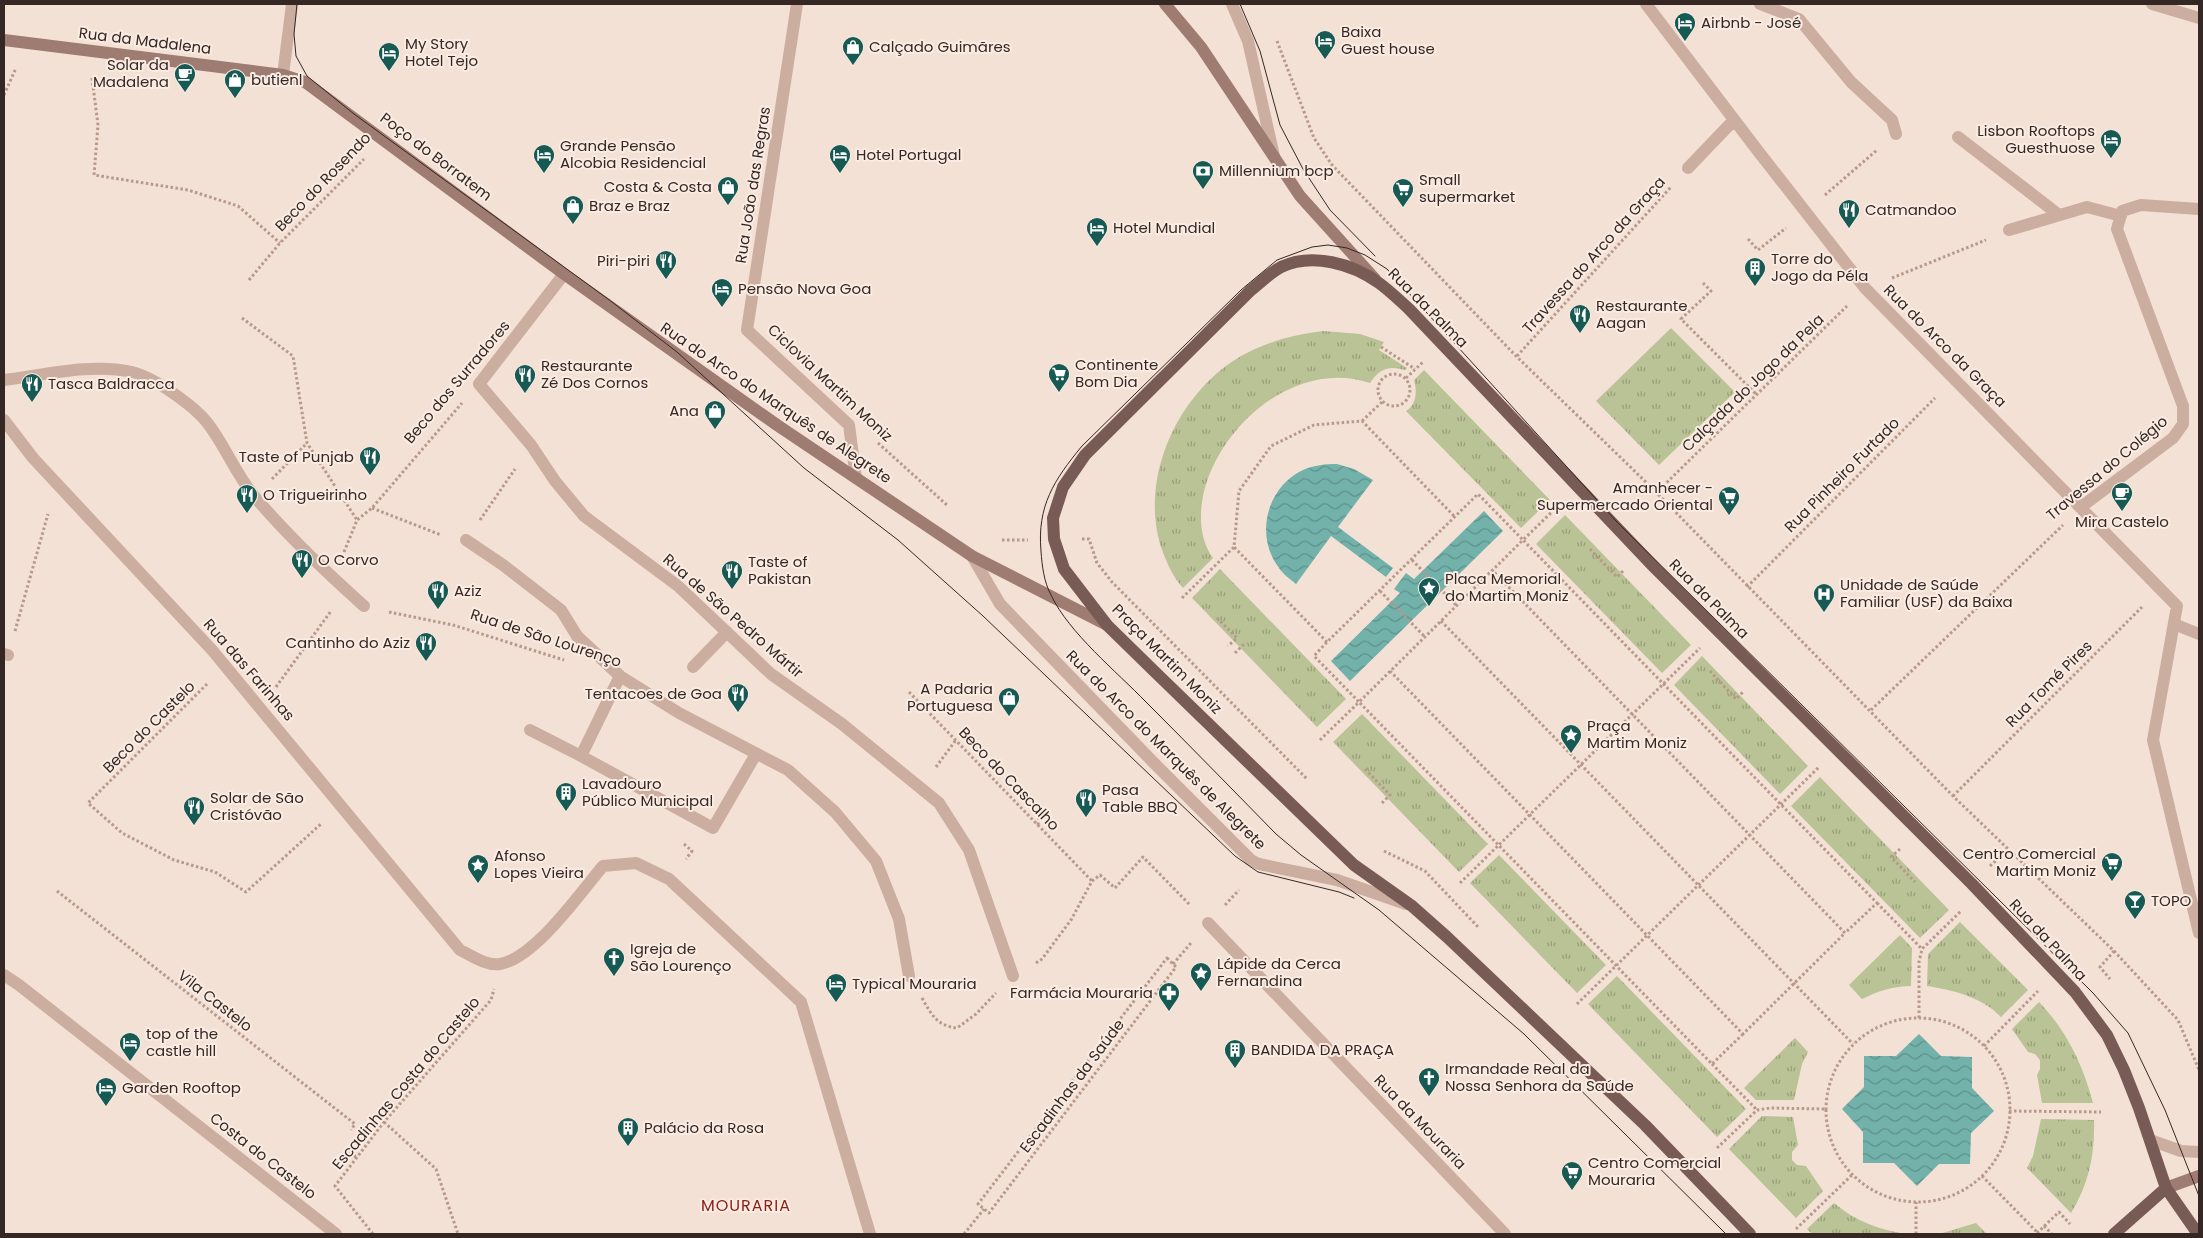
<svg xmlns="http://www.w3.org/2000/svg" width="2203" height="1238" font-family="Poppins,sans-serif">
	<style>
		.grass { fill: url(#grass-tufts) }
		.water { fill: url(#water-waves) }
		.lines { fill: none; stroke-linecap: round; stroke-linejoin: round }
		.path { stroke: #b7988b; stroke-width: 3; stroke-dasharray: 2.5 2.5; stroke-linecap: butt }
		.lane { stroke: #ccaea1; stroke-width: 12 }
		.street { stroke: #ccaea1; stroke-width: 12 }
		.secondary { stroke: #9f7c72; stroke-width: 12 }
		.primary { stroke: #785b54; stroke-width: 12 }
		.tram { stroke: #352724; stroke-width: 1 }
		.labels { text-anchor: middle; stroke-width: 4; stroke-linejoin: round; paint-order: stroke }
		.poi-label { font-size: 15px; fill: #352724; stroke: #faece2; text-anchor: start }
		.street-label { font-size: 15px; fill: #352724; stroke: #faece2 }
		.neighbourhood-label { font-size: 16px; letter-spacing: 1px; fill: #8b2117; stroke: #faece2 }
	</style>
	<defs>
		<pattern id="grass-tufts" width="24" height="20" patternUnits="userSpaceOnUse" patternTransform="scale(1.25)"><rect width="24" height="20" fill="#bac395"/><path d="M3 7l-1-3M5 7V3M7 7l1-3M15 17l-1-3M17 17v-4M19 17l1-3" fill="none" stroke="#989e79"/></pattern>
		<pattern id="water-waves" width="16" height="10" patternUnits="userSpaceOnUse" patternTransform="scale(1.25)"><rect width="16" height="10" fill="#72b2ab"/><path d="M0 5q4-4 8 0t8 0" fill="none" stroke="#5e918b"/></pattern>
	</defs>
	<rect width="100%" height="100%" fill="#f3e1d5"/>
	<path class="grass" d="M 1671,328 L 1735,392 L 1659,465 L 1596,401 Z
		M 1323,331 L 1360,334 L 1384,342 L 1379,350 L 1407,368 L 1405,370 C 1389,365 1379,369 1370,383 C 1296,358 1218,426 1203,496 C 1199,517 1200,540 1213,558 L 1183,588 C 1172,576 1165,559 1160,544 C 1141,477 1176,399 1233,361 C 1261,343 1291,335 1323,331 Z
		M 1424,370 L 1550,500 L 1521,528 L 1406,411 C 1417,404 1417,391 1414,380 Z
		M 1565,515 L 1691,645 L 1662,673 L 1536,544 Z
		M 1220,569 L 1346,699 L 1317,727 L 1192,598 Z
		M 1702,656 L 1808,766 L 1780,794 L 1674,685 Z
		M 1362,714 L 1488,844 L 1459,872 L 1333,742 Z
		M 1820,777 L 1949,910 L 1920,938 L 1791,806 Z
		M 1499,855 L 1606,965 L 1577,993 L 1470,883 Z
		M 1960,922 L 2028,990 L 2001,1017 C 1982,997 1953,990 1927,986 L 1928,954 Z
		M 1900,935 L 1912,948 L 1911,986 C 1894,986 1878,991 1862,999 L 1849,985 Z
		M 1617,976 L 1746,1109 L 1717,1137 L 1588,1004 Z
		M 2039,1002 C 2067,1031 2083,1065 2093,1103 L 2042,1103 L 2037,1075 L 2040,1069 L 2040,1060 L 2035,1054 L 2028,1052 L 2012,1029 Z
		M 1795,1038 L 1808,1052 L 1802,1064 L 1794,1100 L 1756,1100 L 1744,1088 Z
		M 1762,1116 L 1793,1117 L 1798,1145 L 1792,1152 L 1792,1160 L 1797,1165 L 1806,1166 L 1823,1191 L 1796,1218 L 1729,1149 Z
		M 2041,1119 L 2094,1120 C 2095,1154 2089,1184 2071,1213 L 2027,1168 L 2033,1156 Z
		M 1834,1203 C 1855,1221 1880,1230 1906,1234 L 1812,1234 L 1807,1229 Z
		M 1976,1223 L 1987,1234 L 1939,1234 Z"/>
	<path class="water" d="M 1337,464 L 1354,469 L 1373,480 L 1338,527 L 1393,568 L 1386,577 L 1331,536 L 1296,584 C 1290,579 1283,574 1279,568 C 1254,535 1267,487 1303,470 C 1314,465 1326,464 1337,464 Z
		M 1484,511 L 1503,531 L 1350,681 L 1331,661 L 1400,593 L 1394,589 L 1406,573 L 1414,579 Z
		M 1919,1034 L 1941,1056 L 1972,1057 L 1972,1088 L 1994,1111 L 1971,1133 L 1970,1164 L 1939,1164 L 1917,1186 L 1894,1163 L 1863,1163 L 1863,1132 L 1842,1109 L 1864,1087 L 1864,1056 L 1896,1056 Z"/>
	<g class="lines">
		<path class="path" d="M 1277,41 L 1314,138 L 1332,165 L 1516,356 L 1652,488 L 1953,796 L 2114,951 L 2100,967 L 2110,979
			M 92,78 L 98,125 L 94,175 L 188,190 L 238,206 L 280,243
			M 4,95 L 16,68
			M 1825,195 L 1877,150
			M 1748,239 L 1758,250 L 1786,228
			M 1892,278 L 1986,240
			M 249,280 L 280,243 L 364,159
			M 1703,283 L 1711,291 L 1681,319 L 1757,395
			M 242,318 L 293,356 L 307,443 L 357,520
			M 1381,347 L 1415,369
			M 1517,356 L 1671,187
			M1378 390a16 16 0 1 1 32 0a16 16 0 1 1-32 0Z
			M 1406,378 L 1424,361
			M 1362,421 L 1382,402
			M 878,443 L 948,506
			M 272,479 L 307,443
			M 1656,493 L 1847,306
			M 372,508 L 441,535
			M 480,520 L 515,469
			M 1082,539 L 1089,539 L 1097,563 L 1112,582 L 1307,779
			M 1002,540 L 1028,540
			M 1590,549 L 1617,577 L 1623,571
			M 344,552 L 357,520 L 372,508 L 462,403
			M 1412,560 L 1457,606
			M 1747,587 L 1935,398
			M 1380,591 L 1425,637
			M 1182,598 L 1234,547
			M 389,612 L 453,625 L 564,660
			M 1217,618 L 1237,638 L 1228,646
			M 1441,621 L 1853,1044
			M 15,631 L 48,514
			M 1327,642 L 1234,547 L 1239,491 L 1271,446 L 1314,425 L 1362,421 L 1455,517
			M 1235,653 L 1244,644
			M 1390,671 L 1743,1034 L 1845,933 L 1493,571
			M 1710,671 L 1736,699 L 1743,692
			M 207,684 L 88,803 L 122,833 L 174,860 L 215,872 L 246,892 L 322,823
			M 276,687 L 331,611
			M 909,692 L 1092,881
			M 1871,710 L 2063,525
			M 1320,740 L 1359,702 L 1314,656 L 1327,642 L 1478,494 L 1523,540 L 1559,505
			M 936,767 L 956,740
			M 1365,769 L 1390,795 L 1382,803
			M 1953,796 L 2142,607
			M 1038,825 L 1040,810
			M 684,844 L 692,851 L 686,859
			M 1900,849 L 1891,857 L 1915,882
			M 1384,851 L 1425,871 L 1479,928
			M 1990,866 L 2008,849
			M 1460,883 L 1700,648
			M 57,891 L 355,1124 L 351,1130
			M 1877,903 L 1922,949
			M 1225,905 L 1239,890
			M 2114,951 L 2178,1020 L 2199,1070
			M 1167,958 L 1176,967 L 989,1213 L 978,1204 Z
			M 1036,963 L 1042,959 L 1071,920 L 1092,881 L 1100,875 L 1115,888 L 1143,857 L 1190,905
			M 1173,964 L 1191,943
			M 922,998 C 931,1014 937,1026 957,1028 L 976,1014 L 996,993
			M 1577,1004 L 1819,767
			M 1919,1018 L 1919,962 L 1922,949 L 1961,911
			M1826 1110a92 92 0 1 1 184 0a92 92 0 1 1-184 0Z
			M 1743,1034 L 1712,1064 L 1359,702 L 1523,540 L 1877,903 L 1845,933
			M 1984,1046 L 2038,991
			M 1712,1064 L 1757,1110
			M 2009,1111 L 2101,1112
			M 384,1122 L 436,1169 L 458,1234
			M 1717,1148 L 1757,1110 L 1770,1108 L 1826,1109
			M 350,1152 L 357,1158
			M 1982,1176 L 2038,1233
			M 2044,1226 L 2052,1234
			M 1796,1229 L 1852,1175
			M 2037,1233 L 2059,1212 L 2070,1224
			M 373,1234 L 335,1186 L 384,1122 L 491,1000 L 494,989
			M 964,1234 L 984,1209
			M 1916,1234 L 1916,1202"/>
		<path class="lane" d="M 1232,4 L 1248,41 L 1274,156
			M 972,556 L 1000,604 L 1153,762 L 1251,860 L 1259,864 L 1337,880 L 1406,904
			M 2174,624 L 2199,634
			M 693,667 L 727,632"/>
		<path class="street" d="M 797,4 L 747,330 L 849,425 L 856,478
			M 1646,4 L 1758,151 L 1865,288 L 2177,606 L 2153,740 L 2199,933
			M 1760,4 L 1799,19 L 1851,82 L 1892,120 L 1896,134
			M 2152,4 L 2199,18
			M 283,75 L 292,4
			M 1958,137 L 2059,215
			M 1688,168 L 1734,120
			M 2009,230 L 2087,207 L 2121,216
			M 564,274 L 479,384 L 531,445 L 555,481 L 584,516 L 678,586 L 771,674 L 842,724 L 939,803 L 969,850 L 1013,976
			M 4,380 C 45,375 91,363 132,372 C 154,377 196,407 209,425 C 226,448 236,474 254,496 C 287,535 326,572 364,606
			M 4,420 L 33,458 L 212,650 L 460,950 C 472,956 486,966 500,964 C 535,958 580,893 603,866 L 636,863 L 669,879 L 801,1002 L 870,1234
			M 2081,507 L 2173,438 L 2183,424 L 2183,406 L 2117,229 L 2122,211 L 2141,205 L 2199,209
			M 466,540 L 503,565 L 561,610 L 577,636 L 620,676 L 679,713 L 788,770 L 835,812 L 876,861 L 899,919 L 909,976
			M 4,654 L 8,655
			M 620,676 L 581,756 L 713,828 L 756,754
			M 530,730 L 581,756
			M 1208,923 L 1505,1234
			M 4,975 L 19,985 L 336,1234
			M 2150,1140 L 2181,1151 L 2199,1152"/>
		<path class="secondary" d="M 1165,4 L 1201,47 L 1300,196 L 1375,279
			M 4,40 L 252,71 L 283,75 L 305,82 L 564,274 L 777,425 L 972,556 L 1107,625
			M 2166,1188 L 2199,1176"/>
		<path class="primary" d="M 1750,1234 L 1645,1125 L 1447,937 L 1412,906 L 1354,865 L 1153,670 L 1107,625 L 1064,569 L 1054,539 L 1053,518 L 1063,487 L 1085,455 L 1250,291 C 1260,283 1270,273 1281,267 C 1312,252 1353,264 1379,283 C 1390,291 1399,300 1409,309 L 1655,568 L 1972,884 L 2075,992 L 2107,1035 L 2124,1070 L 2139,1108 L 2166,1188 L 2198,1234
			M 2114,1234 L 2166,1188"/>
		<path class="tram" d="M 297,4 L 294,34 L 296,56 L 307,76 L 354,114 L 608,299 L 677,352 L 804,468 L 898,540 L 983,616 L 1235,856 L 1258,872 L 1339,892 L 1354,898
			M 1240,4 L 1260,51 L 1280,125 L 1303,169 L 1330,210 L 1375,256
			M 1726,1234 L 1524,1034 L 1379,910 L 1301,855 L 1276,834 C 1233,790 1190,746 1146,702 C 1117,672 1069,633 1051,595 C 1044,582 1042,566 1041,551 C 1037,506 1054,480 1082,446 L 1241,290 L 1277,260 L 1312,247 L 1328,245 L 1347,248 L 1365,255 L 1387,269 L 1616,521 L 2093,993 L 2128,1033 L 2165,1110 L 2199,1196"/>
	</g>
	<defs>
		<g id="hotel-pin" transform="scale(1.125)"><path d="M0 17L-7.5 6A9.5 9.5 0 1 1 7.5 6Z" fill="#175a54" stroke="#faece2"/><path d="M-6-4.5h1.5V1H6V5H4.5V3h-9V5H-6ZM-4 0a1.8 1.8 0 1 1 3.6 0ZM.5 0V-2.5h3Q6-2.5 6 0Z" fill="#fff"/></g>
		<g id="shop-pin" transform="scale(1.125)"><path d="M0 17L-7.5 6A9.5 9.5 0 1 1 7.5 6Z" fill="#175a54" stroke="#faece2"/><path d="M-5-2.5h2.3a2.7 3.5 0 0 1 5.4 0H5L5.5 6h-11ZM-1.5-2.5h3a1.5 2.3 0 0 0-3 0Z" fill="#fff"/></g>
		<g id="cafe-pin" transform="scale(1.125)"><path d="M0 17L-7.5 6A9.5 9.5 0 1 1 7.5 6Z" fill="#175a54" stroke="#faece2"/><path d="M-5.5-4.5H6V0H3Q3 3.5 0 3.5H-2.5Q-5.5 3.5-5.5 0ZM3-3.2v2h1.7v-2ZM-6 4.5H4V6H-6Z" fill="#fff"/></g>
		<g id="bank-pin" transform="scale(1.125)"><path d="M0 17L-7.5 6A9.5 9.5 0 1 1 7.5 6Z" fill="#175a54" stroke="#faece2"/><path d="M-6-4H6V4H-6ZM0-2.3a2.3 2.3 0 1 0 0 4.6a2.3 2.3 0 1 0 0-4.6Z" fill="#fff"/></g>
		<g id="supermarket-pin" transform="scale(1.125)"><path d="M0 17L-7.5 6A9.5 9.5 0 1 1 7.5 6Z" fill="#175a54" stroke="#faece2"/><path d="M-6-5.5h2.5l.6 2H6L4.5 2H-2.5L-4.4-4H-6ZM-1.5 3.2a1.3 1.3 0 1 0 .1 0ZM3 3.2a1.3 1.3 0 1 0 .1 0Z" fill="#fff"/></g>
		<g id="restaurant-pin" transform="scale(1.125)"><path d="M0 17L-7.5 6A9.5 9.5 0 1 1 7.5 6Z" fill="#175a54" stroke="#faece2"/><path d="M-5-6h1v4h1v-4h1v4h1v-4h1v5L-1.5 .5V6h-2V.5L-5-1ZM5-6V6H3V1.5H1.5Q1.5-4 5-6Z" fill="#fff"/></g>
		<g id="building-pin" transform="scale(1.125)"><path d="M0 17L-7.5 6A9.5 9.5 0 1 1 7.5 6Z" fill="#175a54" stroke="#faece2"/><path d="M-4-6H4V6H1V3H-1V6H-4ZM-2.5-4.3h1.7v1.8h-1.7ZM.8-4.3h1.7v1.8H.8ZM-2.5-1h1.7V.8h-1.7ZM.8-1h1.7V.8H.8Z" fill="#fff"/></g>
		<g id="sight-pin" transform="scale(1.125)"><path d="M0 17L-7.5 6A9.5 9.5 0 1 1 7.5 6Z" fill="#175a54" stroke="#faece2"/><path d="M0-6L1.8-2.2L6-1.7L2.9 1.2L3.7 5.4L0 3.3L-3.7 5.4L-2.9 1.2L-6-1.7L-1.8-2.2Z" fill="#fff"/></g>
		<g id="hospital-pin" transform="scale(1.125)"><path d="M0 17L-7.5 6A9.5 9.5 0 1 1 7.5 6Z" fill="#175a54" stroke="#faece2"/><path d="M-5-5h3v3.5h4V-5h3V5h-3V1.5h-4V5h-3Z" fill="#fff"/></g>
		<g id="bar-pin" transform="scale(1.125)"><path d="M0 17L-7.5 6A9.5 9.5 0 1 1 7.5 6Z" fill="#175a54" stroke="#faece2"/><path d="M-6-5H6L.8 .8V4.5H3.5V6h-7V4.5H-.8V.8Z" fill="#fff"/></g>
		<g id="church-pin" transform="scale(1.125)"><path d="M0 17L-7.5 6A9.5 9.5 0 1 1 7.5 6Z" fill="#175a54" stroke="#faece2"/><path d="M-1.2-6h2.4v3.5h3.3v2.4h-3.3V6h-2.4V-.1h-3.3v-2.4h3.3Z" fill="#fff"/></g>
		<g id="pharmacy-pin" transform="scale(1.125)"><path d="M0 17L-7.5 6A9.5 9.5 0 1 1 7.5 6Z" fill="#175a54" stroke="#faece2"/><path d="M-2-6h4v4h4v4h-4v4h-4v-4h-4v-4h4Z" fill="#fff"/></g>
	</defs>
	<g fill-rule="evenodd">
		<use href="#hotel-pin" x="1685" y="23"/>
		<use href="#hotel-pin" x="1325" y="41"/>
		<use href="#shop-pin" x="853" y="47"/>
		<use href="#hotel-pin" x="389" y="53"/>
		<use href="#cafe-pin" x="185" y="74"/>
		<use href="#shop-pin" x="235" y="80"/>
		<use href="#hotel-pin" x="2111" y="140"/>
		<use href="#hotel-pin" x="544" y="155"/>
		<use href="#hotel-pin" x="840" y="155"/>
		<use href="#bank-pin" x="1203" y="171"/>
		<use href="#shop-pin" x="728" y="187"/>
		<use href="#supermarket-pin" x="1403" y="189"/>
		<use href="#shop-pin" x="573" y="206"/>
		<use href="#restaurant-pin" x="1849" y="210"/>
		<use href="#hotel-pin" x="1097" y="228"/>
		<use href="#restaurant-pin" x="666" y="261"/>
		<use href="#building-pin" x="1755" y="268"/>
		<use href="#hotel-pin" x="722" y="289"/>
		<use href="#restaurant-pin" x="1580" y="315"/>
		<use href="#supermarket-pin" x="1059" y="374"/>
		<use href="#restaurant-pin" x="525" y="375"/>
		<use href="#restaurant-pin" x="32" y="384"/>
		<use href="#shop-pin" x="715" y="411"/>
		<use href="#restaurant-pin" x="370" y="457"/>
		<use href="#cafe-pin" x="2122" y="493"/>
		<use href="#restaurant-pin" x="247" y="495"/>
		<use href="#supermarket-pin" x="1729" y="497"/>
		<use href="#restaurant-pin" x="302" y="560"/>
		<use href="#restaurant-pin" x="732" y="571"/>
		<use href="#sight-pin" x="1429" y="588"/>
		<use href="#restaurant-pin" x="438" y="591"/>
		<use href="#hospital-pin" x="1824" y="594"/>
		<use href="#restaurant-pin" x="426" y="643"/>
		<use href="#restaurant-pin" x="738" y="694"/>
		<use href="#shop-pin" x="1009" y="698"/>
		<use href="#sight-pin" x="1571" y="735"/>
		<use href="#building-pin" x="566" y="793"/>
		<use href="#restaurant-pin" x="1086" y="799"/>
		<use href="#restaurant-pin" x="194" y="807"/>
		<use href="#supermarket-pin" x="2112" y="863"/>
		<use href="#sight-pin" x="478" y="865"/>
		<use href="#bar-pin" x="2135" y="901"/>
		<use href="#church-pin" x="614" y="958"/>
		<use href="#sight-pin" x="1201" y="973"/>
		<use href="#hotel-pin" x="836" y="984"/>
		<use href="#pharmacy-pin" x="1169" y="993"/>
		<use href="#hotel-pin" x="130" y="1043"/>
		<use href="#building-pin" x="1235" y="1050"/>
		<use href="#church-pin" x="1429" y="1078"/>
		<use href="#hotel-pin" x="106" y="1088"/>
		<use href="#building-pin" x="628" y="1128"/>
		<use href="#supermarket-pin" x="1572" y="1172"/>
	</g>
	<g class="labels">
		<g class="poi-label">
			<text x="1701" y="28">Airbnb - José</text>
			<text x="1341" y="37">Baixa<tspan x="1341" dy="17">Guest house</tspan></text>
			<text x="405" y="49">My Story<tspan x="405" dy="17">Hotel Tejo</tspan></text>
			<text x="869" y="52">Calçado Guimãres</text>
			<text x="169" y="70" text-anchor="end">Solar da<tspan x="169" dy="17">Madalena</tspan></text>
			<text x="251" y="85">butienl</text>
			<text x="2095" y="136" text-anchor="end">Lisbon Rooftops<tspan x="2095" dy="17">Guesthuose</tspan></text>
			<text x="560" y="151">Grande Pensão<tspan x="560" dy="17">Alcobia Residencial</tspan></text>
			<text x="856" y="160">Hotel Portugal</text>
			<text x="1219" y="176">Millennium bcp</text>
			<text x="1419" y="185">Small<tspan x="1419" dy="17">supermarket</tspan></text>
			<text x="712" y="192" text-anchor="end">Costa &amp; Costa</text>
			<text x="589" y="211">Braz e Braz</text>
			<text x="1865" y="215">Catmandoo</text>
			<text x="1113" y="233">Hotel Mundial</text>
			<text x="1771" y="264">Torre do<tspan x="1771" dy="17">Jogo da Péla</tspan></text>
			<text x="650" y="266" text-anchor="end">Piri-piri</text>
			<text x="738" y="294">Pensão Nova Goa</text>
			<text x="1596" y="311">Restaurante<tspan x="1596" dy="17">Aagan</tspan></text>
			<text x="1075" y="370">Continente<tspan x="1075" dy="17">Bom Dia</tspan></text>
			<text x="541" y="371">Restaurante<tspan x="541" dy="17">Zé Dos Cornos</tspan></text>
			<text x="48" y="389">Tasca Baldracca</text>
			<text x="699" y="416" text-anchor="end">Ana</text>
			<text x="354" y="462" text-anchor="end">Taste of Punjab</text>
			<text x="1713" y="493" text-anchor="end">Amanhecer -<tspan x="1713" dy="17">Supermercado Oriental</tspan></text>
			<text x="263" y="500">O Trigueirinho</text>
			<text x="2122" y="527" text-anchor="middle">Mira Castelo</text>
			<text x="318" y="565">O Corvo</text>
			<text x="748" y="567">Taste of<tspan x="748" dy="17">Pakistan</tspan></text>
			<text x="1445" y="584">Placa Memorial<tspan x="1445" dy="17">do Martim Moniz</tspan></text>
			<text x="1840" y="590">Unidade de Saúde<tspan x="1840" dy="17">Familiar (USF) da Baixa</tspan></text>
			<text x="454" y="596">Aziz</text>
			<text x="410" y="648" text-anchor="end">Cantinho do Aziz</text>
			<text x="993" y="694" text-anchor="end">A Padaria<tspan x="993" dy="17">Portuguesa</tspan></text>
			<text x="722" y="699" text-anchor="end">Tentacoes de Goa</text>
			<text x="1587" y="731">Praça<tspan x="1587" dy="17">Martim Moniz</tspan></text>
			<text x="582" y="789">Lavadouro<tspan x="582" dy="17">Público Municipal</tspan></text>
			<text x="1102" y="795">Pasa<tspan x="1102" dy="17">Table BBQ</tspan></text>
			<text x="210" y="803">Solar de São<tspan x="210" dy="17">Cristóvão</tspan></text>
			<text x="2096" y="859" text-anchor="end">Centro Comercial<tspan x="2096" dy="17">Martim Moniz</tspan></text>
			<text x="494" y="861">Afonso<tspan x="494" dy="17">Lopes Vieira</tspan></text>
			<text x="2151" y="906">TOPO</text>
			<text x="630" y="954">Igreja de<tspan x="630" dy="17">São Lourenço</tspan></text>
			<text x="1217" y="969">Lápide da Cerca<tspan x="1217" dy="17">Fernandina</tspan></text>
			<text x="852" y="989">Typical Mouraria</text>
			<text x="1153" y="998" text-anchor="end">Farmácia Mouraria</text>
			<text x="146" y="1039">top of the<tspan x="146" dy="17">castle hill</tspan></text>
			<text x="1251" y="1055">BANDIDA DA PRAÇA</text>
			<text x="1445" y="1074">Irmandade Real da<tspan x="1445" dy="17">Nossa Senhora da Saúde</tspan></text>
			<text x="122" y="1093">Garden Rooftop</text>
			<text x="644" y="1133">Palácio da Rosa</text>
			<text x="1588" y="1168">Centro Comercial<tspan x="1588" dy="17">Mouraria</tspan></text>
		</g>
		<g class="street-label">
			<text transform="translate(145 41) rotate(7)" y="5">Rua da Madalena</text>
			<text transform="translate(436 157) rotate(37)" y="5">Poço do Borratem</text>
			<text transform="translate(323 182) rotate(-46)" y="5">Beco do Rosendo</text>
			<text transform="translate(753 185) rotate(-81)" y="5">Rua João das Regras</text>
			<text transform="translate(1594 255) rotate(-48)" y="5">Travessa do Arco da Graça</text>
			<text transform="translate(1428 308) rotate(45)" y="5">Rua da Palma</text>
			<text transform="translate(1945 346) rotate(45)" y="5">Rua do Arco da Graça</text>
			<text transform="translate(457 382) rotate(-50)" y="5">Beco dos Surradores</text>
			<text transform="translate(830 383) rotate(43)" y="5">Ciclovia Martim Moniz</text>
			<text transform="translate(1753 383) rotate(-44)" y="5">Calçada do Jogo da Pela</text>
			<text transform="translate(776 403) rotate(34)" y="5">Rua do Arco do Marquês de Alegrete</text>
			<text transform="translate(2107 468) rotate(-40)" y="5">Travessa do Colégio</text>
			<text transform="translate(1842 475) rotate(-45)" y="5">Rua Pinheiro Furtado</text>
			<text transform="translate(1709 599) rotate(45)" y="5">Rua da Palma</text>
			<text transform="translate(733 616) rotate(41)" y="5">Rua de São Pedro Mártir</text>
			<text transform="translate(546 638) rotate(18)" y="5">Rua de São Lourenço</text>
			<text transform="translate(1167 659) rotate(45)" y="5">Praça Martim Moniz</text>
			<text transform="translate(249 670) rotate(49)" y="5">Rua das Farinhas</text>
			<text transform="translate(2049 684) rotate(-45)" y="5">Rua Tomé Pires</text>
			<text transform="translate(149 727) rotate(-45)" y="5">Beco do Castelo</text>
			<text transform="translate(1166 750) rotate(45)" y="5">Rua do Arco do Marquês de Alegrete</text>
			<text transform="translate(1009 779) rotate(46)" y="5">Beco do Cascalho</text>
			<text transform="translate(2048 940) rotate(47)" y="5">Rua da Palma</text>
			<text transform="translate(215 1001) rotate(38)" y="5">Vila Castelo</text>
			<text transform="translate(406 1083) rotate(-50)" y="5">Escadinhas Costa do Castelo</text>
			<text transform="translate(1072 1086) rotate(-53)" y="5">Escadinhas da Saúde</text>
			<text transform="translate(1420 1122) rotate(46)" y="5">Rua da Mouraria</text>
			<text transform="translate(263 1156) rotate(38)" y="5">Costa do Castelo</text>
		</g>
		<g class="neighbourhood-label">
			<text x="746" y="1211">MOURARIA</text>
		</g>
	</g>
	<rect width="2203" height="1238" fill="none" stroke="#352724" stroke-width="10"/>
</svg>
